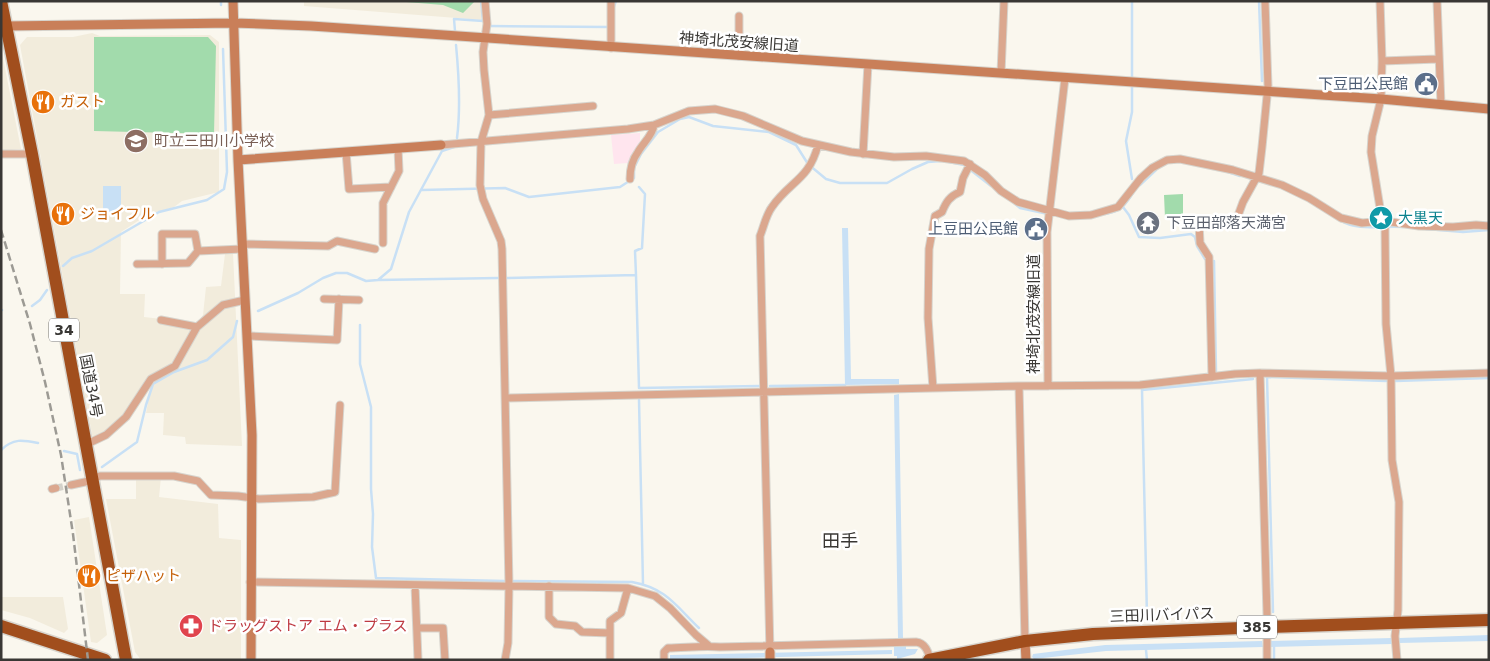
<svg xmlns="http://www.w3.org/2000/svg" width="1490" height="661" font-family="'DejaVu Sans','Noto Sans JP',sans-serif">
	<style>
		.built { fill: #f2ecdc }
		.industrial { fill: #ffe5ee }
		.green { fill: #a2dbac }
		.water { fill: #c8e0f5 }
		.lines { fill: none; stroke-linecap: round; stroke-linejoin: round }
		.stream { stroke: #c8e0f5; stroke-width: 2.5 }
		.street-tunnel { stroke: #d3d1c9; stroke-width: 7; stroke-dasharray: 7 3.5; stroke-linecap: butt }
		.street-casing { stroke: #d7d4cd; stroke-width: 9 }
		.secondary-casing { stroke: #d7d4cd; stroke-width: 11 }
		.highway-casing { stroke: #d7d4cd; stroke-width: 15 }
		.street { stroke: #dba78e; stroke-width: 7 }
		.secondary { stroke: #c97f59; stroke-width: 9 }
		.highway { stroke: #a14e1d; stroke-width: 12 }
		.rail { stroke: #9c9a94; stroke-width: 2.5; stroke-dasharray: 8 4; stroke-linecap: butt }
		.labels { text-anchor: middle; stroke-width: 5; stroke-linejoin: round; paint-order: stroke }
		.shield { fill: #fff; stroke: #747371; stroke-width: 1 }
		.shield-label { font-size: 14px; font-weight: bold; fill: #393734 }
		.street-label { font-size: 15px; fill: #393734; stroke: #fff }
		.service-label { font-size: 15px; fill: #4e5e75; stroke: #fff; text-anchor: end }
		.food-label { font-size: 15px; fill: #c56008; stroke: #fff; text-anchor: start }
		.education-label { font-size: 15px; fill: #785e54; stroke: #fff; text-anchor: start }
		.culture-label { font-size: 15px; fill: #0d838f; stroke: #fff; text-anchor: start }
		.worship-label { font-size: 15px; fill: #5b616d; stroke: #fff; text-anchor: start }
		.health-label { font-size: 15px; fill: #be3a42; stroke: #fff; text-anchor: start }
		.quarter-label { font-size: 18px; fill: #393734; stroke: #fff }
	</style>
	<rect width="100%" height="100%" fill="#faf7ee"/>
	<path class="built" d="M 304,1 L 480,1 L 482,20 L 304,6 Z
		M 92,33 L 100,36 L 210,35 L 219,42 L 219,192 L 182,201 L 174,207 L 147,215 L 121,232 L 120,294 L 145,294 L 144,317 L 197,323 L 203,315 L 206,287 L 221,286 L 225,254 L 233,253 L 242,446 L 186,444 L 185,437 L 163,435 L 164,413 L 146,413 L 152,382 L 129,418 L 94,445 L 20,45 L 27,37 L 73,37 Z
		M 1,48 L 21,149 L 1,151 Z
		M 136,477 L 161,477 L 159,497 L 218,504 L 219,538 L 241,540 L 241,660 L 141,660 L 135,652 L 106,499 L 136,499 Z
		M 89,517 L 107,635 L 97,643 L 91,642 L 74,520 Z
		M 1,597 L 63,597 L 68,629 L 64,633 L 30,618 L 1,610 Z"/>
	<path class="industrial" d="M 640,133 L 640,142 L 628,163 L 614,164 L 611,135 Z"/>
	<path class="green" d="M 394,1 L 475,1 L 463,13 L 443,5 Z
		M 94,37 L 208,37 L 216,46 L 214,134 L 94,131 Z
		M 1183,194 L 1183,218 L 1165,218 L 1164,195 Z"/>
	<path class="water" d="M 103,186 L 121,186 L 121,215 L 103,215 Z
		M 842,228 L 848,228 L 851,379 L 899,379 L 899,384 L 845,385 Z
		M 899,394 L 903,638 L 898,638 L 894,395 Z
		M 1489,635 L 1489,641 L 1399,643 L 1399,638 Z
		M 1392,638 L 1392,644 L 1270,647 L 1270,641 Z
		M 1262,641 L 1263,647 L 1106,651 L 1034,659 L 1032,657 L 1033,654 L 1105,645 Z
		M 906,646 L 906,649 L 918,649 L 915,654 L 897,659 L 897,656 L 894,656 L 894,647 Z
		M 892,650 L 892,654 L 670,660 L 670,655 Z"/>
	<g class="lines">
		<path class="stream" d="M 221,1 L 221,5
			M 1132,1 L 1132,112 L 1126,141 L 1132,179
			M 1259,1 L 1262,81
			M 613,9 L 616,1
			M 490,26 L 609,27
			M 455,31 L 454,19 L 483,21 L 481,1
			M 456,45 C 459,76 461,107 457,138
			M 949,162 L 964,165 L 991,186
			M 1228,172 L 1240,176
			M 1140,185 L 1156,170
			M 422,190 L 505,188 L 529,197 L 620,187 L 634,178 L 634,168 L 641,154 L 658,132 L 680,119 L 689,117 L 713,126 L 769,132 L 796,145 L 808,164 L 826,179 L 840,183 L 887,183 L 912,169 L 928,162 L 941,161
			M 1014,203 L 1020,208 L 1048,214
			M 1123,207 L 1129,215 L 1139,237 L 1160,238 L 1191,234 L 1195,237 L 1197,246 L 1205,259
			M 1105,214 C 1122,211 1124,206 1133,193
			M 1340,220 C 1357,232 1384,225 1403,227
			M 1426,229 L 1463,232 L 1489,230
			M 1214,261 L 1216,371
			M 63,266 L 72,258 L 92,251 L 159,212 L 207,200 L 224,189 L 227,172 L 223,49
			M 636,275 L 635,251 L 642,248 L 645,194 L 639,187
			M 507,278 L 636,275 L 639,388 L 759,386
			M 378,280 L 498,278
			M 32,306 L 40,300 L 47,290
			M 1,310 L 2,310
			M 258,311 L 298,293 L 323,278 L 336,273 L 347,273 L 366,281 L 378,280 L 391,269 L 409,212 L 442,151 L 454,147
			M 360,325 L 360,364 L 371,407 L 371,489 L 373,514 L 372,547 L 376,578 L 504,581
			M 1396,381 L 1489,378
			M 770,386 L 845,385
			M 639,400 L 643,584
			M 1,450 C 13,438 23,440 38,443
			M 64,451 L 77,454 L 80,470
			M 102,467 L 137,442 L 146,405 L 153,384 L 174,372 L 207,360 L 233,337 L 237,321
			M 514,581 L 632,582 C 666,588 676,606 699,628
			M 1273,612 L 1267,377 L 1386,381
			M 1147,617 L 1142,390 L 1253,379
			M 1274,647 L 1274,660
			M 1146,650 L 1147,660"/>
		<path class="street-tunnel" d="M 56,488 L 71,485"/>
		<g class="street-casing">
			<path id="street" d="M 485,1 L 487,24 L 483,52 L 484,70 L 489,115 L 481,142 L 480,185 L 483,199 L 501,241 L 502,249 L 509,585 L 508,643 L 505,660
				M 611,1 L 611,48
				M 1380,1 L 1382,61 L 1438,59
				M 1437,1 L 1441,105
				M 739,16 L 739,56
				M 1382,61 L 1381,99 L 1372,136 L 1371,152 L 1381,214 L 1385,227 L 1386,324 L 1391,376 L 1392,460 L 1399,502 L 1398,610 L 1395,636 L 1397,660
				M 1001,73 L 1004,1
				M 489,115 L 593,106
				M 441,145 L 628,129 L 654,125 L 689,111 L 715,109 L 743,116 L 802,141 L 851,152 L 894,157 L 926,156 L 964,161 L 985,175 L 1001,191 L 1018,202 L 1069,216 L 1091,215 L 1118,207 L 1141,178 L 1152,168 L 1167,160 L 1180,159 L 1233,170 L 1282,185 L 1309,198 L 1341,218 L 1362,223 L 1384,221 L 1419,226 L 1453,227 L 1476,225 L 1489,226
				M 346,152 L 349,189 L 391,187
				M 1,154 L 32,154
				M 863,154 L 868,64
				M 630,179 C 630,169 632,160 638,152 C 643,143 653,135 654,125
				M 383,243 L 383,203 L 399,171 L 398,148
				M 242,244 L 328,246 L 337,241 L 375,249
				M 137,264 L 188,263 L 198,251 L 242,249
				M 162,264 L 162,234 L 195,234 L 198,251
				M 324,299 L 359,300
				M 161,320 L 197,327 L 223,305 L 245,300
				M 248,336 L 337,340 L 339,299
				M 1260,373 L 1267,614 L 1267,660
				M 1212,377 L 1209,257 L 1200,243 L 1199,223 L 1213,220 L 1230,223 L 1236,221 L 1243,202 L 1259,173 L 1262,147 L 1268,86 L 1265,1
				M 1019,386 L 1025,641
				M 1048,386 L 1047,232 L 1065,78
				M 933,388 L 928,318 L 929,249 L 935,216 L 942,212 C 946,202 950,196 960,192 L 963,178 L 970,164
				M 505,398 L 1019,386 L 1140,385 L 1235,374 L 1260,373 L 1391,376 L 1489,373
				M 85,445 L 106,435 L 126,417 L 151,379 L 175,366 L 197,327
				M 71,485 L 85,482 L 100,476 L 174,476 L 198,481 L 211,495 L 238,496 L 259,499 L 313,497 L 335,492 L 340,405
				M 52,489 L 56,488
				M 250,582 L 628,588 L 655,596 L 670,608 L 696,635 L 709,646
				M 415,585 L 418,660
				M 549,586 L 549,617 L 556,624 L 575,626 L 582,632 L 610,633
				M 417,628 L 443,628 L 445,660
				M 770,652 L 760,236 C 764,226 766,215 772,207 C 790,181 809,180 818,145
				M 610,660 L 610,621 L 621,613 L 628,588
				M 664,660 L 664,652 L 668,648 C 684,648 704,645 720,647 L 916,642 C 925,643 928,651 930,659"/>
		</g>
		<g class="secondary-casing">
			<path id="secondary" d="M 233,1 L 238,160 L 252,435 L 251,660
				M 6,26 L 234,23 L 311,26 L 1381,99 L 1489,109
				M 238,160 L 441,145
				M 1025,641 L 1026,660
				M 770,652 L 770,660"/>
		</g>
		<g class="highway-casing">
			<path id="highway" d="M 1,1 L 32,154 L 126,660
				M 1,626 L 105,660
				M 929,660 L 1025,641 L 1093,634 L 1266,627 L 1489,620"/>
		</g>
		<use href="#street" class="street"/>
		<use href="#secondary" class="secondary"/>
		<use href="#highway" class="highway"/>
		<path class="rail" d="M 1,230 L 30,324 L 45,382 L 61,455 L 73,534 L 88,660"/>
	</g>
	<defs>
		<g id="civic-disc" transform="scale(1.25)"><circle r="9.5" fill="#5c6f8a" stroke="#fff"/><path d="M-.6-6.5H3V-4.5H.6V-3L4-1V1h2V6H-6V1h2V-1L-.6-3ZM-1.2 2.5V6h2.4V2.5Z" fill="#fff"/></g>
		<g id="restaurant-disc" transform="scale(1.25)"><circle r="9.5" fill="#e8710a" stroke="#fff"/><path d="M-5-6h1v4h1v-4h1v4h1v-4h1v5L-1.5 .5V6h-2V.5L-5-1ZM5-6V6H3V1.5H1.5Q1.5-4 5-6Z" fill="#fff"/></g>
		<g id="school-disc" transform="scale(1.25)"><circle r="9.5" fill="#8d6e63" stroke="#fff"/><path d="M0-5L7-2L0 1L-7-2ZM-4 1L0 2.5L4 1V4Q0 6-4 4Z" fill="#fff"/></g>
		<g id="sight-disc" transform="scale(1.25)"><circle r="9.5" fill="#0f9aa8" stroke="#fff"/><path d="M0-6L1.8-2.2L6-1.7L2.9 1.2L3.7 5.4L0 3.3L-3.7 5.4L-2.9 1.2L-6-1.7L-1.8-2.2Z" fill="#fff"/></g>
		<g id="temple-disc" transform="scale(1.25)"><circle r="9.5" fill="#6b7280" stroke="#fff"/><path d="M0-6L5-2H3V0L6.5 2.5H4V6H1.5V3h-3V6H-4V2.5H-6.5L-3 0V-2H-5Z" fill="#fff"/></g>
		<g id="pharmacy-disc" transform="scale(1.25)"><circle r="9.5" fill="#e0444e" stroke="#fff"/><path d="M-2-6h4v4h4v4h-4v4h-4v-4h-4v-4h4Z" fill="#fff"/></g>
	</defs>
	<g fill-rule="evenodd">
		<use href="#civic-disc" x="1426" y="84"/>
		<use href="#restaurant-disc" x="43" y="102"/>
		<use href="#school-disc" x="136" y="141"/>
		<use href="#restaurant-disc" x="63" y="214"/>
		<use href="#sight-disc" x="1381" y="218"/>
		<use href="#temple-disc" x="1148" y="223"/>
		<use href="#civic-disc" x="1036" y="229"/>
		<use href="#restaurant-disc" x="89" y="576"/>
		<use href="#pharmacy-disc" x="191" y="626"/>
	</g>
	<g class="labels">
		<g class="shield">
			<rect x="49" y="318.5" width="30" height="23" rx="4"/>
			<rect x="1237" y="615.5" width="40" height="23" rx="4"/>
		</g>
		<g class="shield-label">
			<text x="64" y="335">34</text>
			<text x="1257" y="632">385</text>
		</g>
		<g class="street-label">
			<text transform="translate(739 42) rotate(4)" y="5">神埼北茂安線旧道</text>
			<text transform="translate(1034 314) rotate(-90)" y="5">神埼北茂安線旧道</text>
			<text transform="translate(91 386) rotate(79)" y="5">国道34号</text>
			<text transform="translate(1162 615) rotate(-2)" y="5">三田川バイパス</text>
		</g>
		<g class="service-label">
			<text x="1408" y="89">下豆田公民館</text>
			<text x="1018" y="234">上豆田公民館</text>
		</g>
		<g class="food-label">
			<text x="60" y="107">ガスト</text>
			<text x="80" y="219">ジョイフル</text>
			<text x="106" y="581">ピザハット</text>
		</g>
		<g class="education-label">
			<text x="154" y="146">町立三田川小学校</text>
		</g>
		<g class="culture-label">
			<text x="1398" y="223">大黒天</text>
		</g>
		<g class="worship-label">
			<text x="1166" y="228">下豆田部落天満宮</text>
		</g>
		<g class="health-label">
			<text x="208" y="631">ドラッグストア エム・プラス</text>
		</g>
		<g class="quarter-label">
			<text x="840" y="547">田手</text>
		</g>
	</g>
	<rect width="1490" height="661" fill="none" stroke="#393734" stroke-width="5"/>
</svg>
